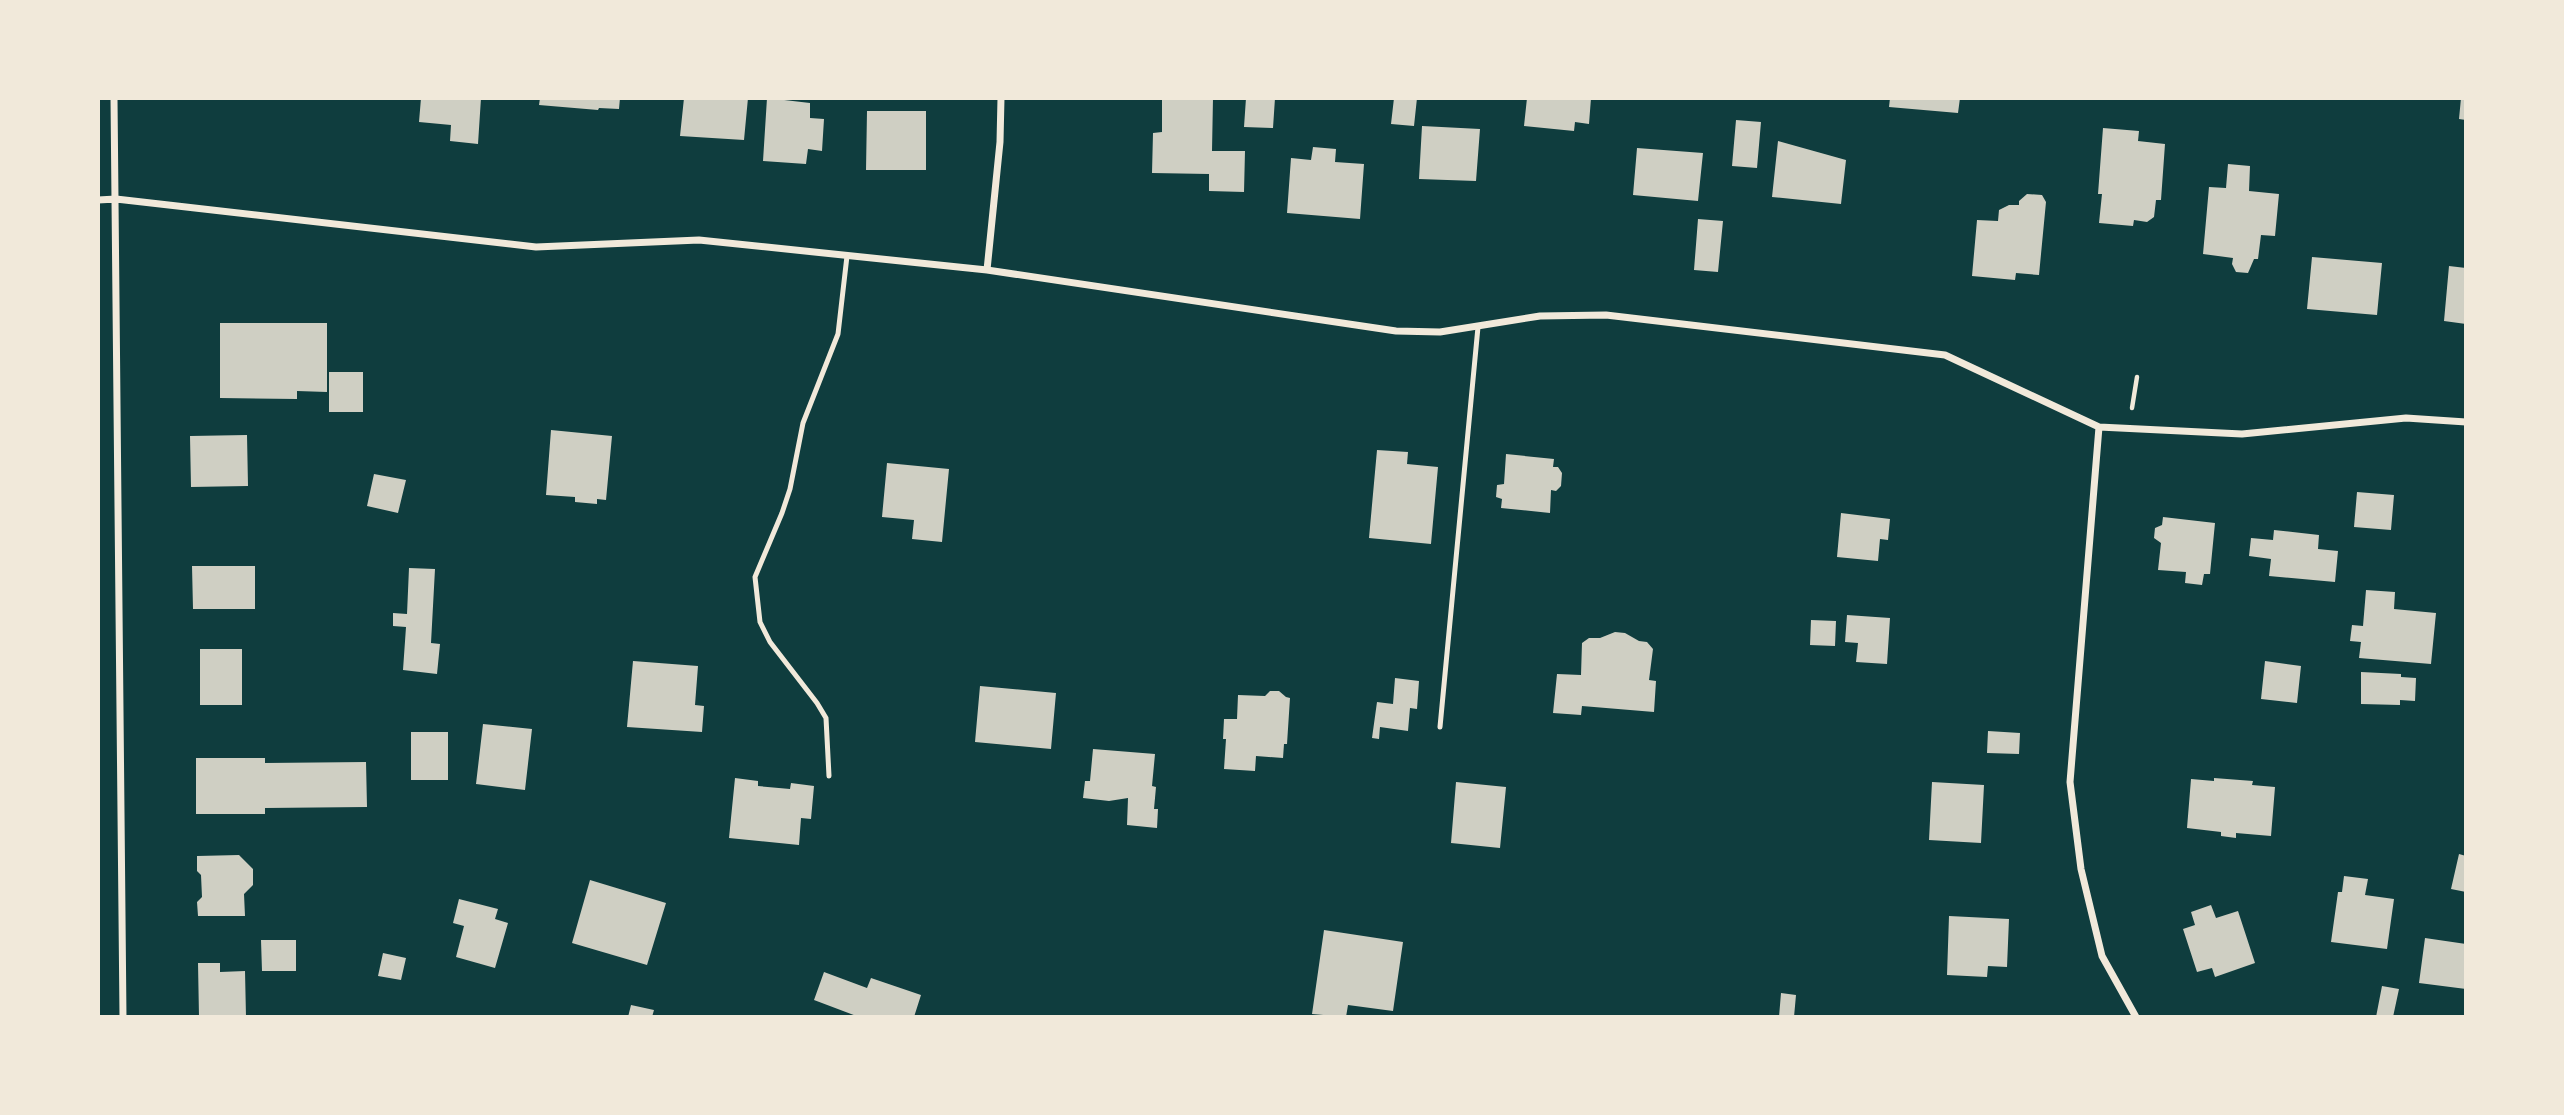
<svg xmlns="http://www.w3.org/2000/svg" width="2564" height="1115" font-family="'DM Sans',sans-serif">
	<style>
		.building { fill: #cfcfc3 }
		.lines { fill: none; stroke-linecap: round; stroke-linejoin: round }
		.path { stroke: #f1e9da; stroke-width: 4.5 }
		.service { stroke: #f1e9da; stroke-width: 5 }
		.minor { stroke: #f1e9da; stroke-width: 7 }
	</style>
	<rect width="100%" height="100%" fill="#0f3d3e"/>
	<path class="building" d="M 421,98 L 481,98 L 478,144 L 450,141 L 451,125 L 419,122 Z
		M 540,98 L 620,98 L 619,109 L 599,108 L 598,110 L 539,105 Z
		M 684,98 L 748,98 L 744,140 L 680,136 Z
		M 767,98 L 810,103 L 810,118 L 824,119 L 822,151 L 808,149 L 806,164 L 763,161 Z
		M 1162,98 L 1213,98 L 1212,151 L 1245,151 L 1244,192 L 1209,191 L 1209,174 L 1152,173 L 1153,133 L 1162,132 Z
		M 1246,98 L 1275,98 L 1273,128 L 1244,127 Z
		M 1394,98 L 1417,98 L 1414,126 L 1391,124 Z
		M 1527,98 L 1591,98 L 1589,124 L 1575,122 L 1574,131 L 1524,126 Z
		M 1890,98 L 1960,98 L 1958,113 L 1889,107 Z
		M 2461,98 L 2466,98 L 2466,120 L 2459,119 Z
		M 867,111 L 926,111 L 926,170 L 866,170 Z
		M 1736,120 L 1761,122 L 1757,168 L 1732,166 Z
		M 1422,126 L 1480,129 L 1476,181 L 1419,179 Z
		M 2103,128 L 2139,131 L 2138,141 L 2165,144 L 2161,200 L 2156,200 L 2154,217 L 2147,222 L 2134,220 L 2133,226 L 2099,223 L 2102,194 L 2098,194 Z
		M 1778,141 L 1846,160 L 1841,204 L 1772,197 Z
		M 1313,147 L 1336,149 L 1335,162 L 1364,164 L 1360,219 L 1287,213 L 1291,158 L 1311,160 Z
		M 1637,148 L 1703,153 L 1698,201 L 1633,195 Z
		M 2228,164 L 2250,166 L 2249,191 L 2279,194 L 2275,236 L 2261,235 L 2258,259 L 2254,259 L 2248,273 L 2236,272 L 2232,264 L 2233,258 L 2203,254 L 2209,187 L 2226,188 Z
		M 2027,194 L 2042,195 L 2046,202 L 2039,275 L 2016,273 L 2015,280 L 1972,276 L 1977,220 L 1998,221 L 1999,210 L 2009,205 L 2019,205 L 2019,201 Z
		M 1698,219 L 1723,221 L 1718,272 L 1694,270 Z
		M 2312,257 L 2382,263 L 2377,315 L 2307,309 Z
		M 2449,266 L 2466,268 L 2466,324 L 2444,321 Z
		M 220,323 L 327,323 L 327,392 L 297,391 L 297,399 L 220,398 Z
		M 329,372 L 363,372 L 363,412 L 329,412 Z
		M 551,430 L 612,436 L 606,500 L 597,499 L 597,504 L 575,502 L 575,497 L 546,495 Z
		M 247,435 L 248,486 L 191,487 L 190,436 Z
		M 1377,450 L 1408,452 L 1407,464 L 1438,467 L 1431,544 L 1369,538 Z
		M 1506,454 L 1554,459 L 1553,467 L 1558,467 L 1562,473 L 1561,486 L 1556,491 L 1551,490 L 1550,513 L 1501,508 L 1502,499 L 1496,497 L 1497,485 L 1504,484 Z
		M 887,463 L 949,469 L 942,542 L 912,539 L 914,520 L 882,517 Z
		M 374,474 L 406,480 L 398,513 L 367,506 Z
		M 2357,492 L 2394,495 L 2391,530 L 2354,527 Z
		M 1841,513 L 1890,519 L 1888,540 L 1880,539 L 1878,561 L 1837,557 Z
		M 2163,517 L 2215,523 L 2210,574 L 2204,574 L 2202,585 L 2185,583 L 2186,572 L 2158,570 L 2161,543 L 2154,538 L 2155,528 L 2162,525 Z
		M 2274,530 L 2319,535 L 2318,549 L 2338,551 L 2335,582 L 2269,576 L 2271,559 L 2249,556 L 2251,538 L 2273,540 Z
		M 192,566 L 255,566 L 255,609 L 193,609 Z
		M 409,568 L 435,569 L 431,643 L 440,644 L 437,674 L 403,670 L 406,627 L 393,626 L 393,613 L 407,614 Z
		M 2366,590 L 2395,592 L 2394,609 L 2436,613 L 2431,664 L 2359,658 L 2361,642 L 2350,641 L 2352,625 L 2363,626 Z
		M 1847,615 L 1890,618 L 1887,664 L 1856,662 L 1858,643 L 1845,642 Z
		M 1811,620 L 1836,621 L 1835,646 L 1810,645 Z
		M 1615,632 L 1625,633 L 1639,641 L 1647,642 L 1653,649 L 1649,680 L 1656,681 L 1654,712 L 1582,706 L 1581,715 L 1553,713 L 1557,674 L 1581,675 L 1582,643 L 1589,638 L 1600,638 Z
		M 200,649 L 242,649 L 242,705 L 200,705 Z
		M 633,661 L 698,666 L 695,705 L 704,706 L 702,732 L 627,727 Z
		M 2265,661 L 2301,666 L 2297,703 L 2261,699 Z
		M 2361,672 L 2401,674 L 2401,677 L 2416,678 L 2415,701 L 2400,700 L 2400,705 L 2361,704 Z
		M 1395,678 L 1419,681 L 1417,709 L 1410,708 L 1408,731 L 1380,727 L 1379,739 L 1372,738 L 1377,702 L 1393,704 Z
		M 980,686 L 1056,693 L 1051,749 L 975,742 Z
		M 1270,691 L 1279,691 L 1286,697 L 1290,698 L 1287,744 L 1284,744 L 1283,758 L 1256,756 L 1255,771 L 1224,769 L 1226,739 L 1223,739 L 1224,719 L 1237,719 L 1238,695 L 1265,696 Z
		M 483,724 L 532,729 L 525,790 L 476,784 Z
		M 1988,731 L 2020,733 L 2019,754 L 1987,753 Z
		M 411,732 L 448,732 L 448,780 L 411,780 Z
		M 1093,749 L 1155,754 L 1152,786 L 1156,787 L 1154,809 L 1158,809 L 1157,828 L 1127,825 L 1128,798 L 1109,801 L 1083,798 L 1085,781 L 1090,781 Z
		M 196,758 L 265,758 L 265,763 L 366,762 L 367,807 L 265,808 L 265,814 L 196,814 Z
		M 735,778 L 758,781 L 758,786 L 790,789 L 791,783 L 814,786 L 811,819 L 801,818 L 799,845 L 729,838 Z
		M 2214,778 L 2253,781 L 2252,785 L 2275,787 L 2271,836 L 2236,833 L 2236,838 L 2221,836 L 2221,832 L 2187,828 L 2191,779 L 2214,781 Z
		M 1456,782 L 1506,787 L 1500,848 L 1451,843 Z
		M 1932,782 L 1984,785 L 1981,843 L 1929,840 Z
		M 2459,854 L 2466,856 L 2466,892 L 2451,889 Z
		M 239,855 L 253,869 L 253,885 L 244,894 L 245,916 L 198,916 L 197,902 L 202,897 L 201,875 L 197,871 L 197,856 Z
		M 2344,876 L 2368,879 L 2365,895 L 2394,899 L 2387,949 L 2331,942 L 2338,892 L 2342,892 Z
		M 590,880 L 666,903 L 647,965 L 572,943 Z
		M 459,899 L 498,909 L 495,919 L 508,923 L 495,968 L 456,957 L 464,926 L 453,923 Z
		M 2211,905 L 2216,918 L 2238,911 L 2255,963 L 2215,977 L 2212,968 L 2197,972 L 2183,929 L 2195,925 L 2191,912 Z
		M 1949,916 L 2009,919 L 2007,967 L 1988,966 L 1987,977 L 1947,975 Z
		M 1324,930 L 1403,942 L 1393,1011 L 1348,1005 L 1346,1017 L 1312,1014 Z
		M 2425,938 L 2466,944 L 2466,989 L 2419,983 Z
		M 261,940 L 296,940 L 296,971 L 262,971 Z
		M 383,953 L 406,958 L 401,980 L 378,976 Z
		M 198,963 L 220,963 L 220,972 L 245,971 L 246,1017 L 199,1017 Z
		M 824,972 L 867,988 L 871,978 L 921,995 L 914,1017 L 859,1017 L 814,1000 Z
		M 2382,986 L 2399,989 L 2393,1017 L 2376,1017 Z
		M 1781,993 L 1796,995 L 1794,1017 L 1779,1017 Z
		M 631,1005 L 654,1010 L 652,1017 L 628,1017 Z"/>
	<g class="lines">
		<path class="path" d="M 2132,408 L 2137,377"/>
		<path class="service" d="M 1440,727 L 1478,327
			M 829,776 L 826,718 L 817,703 L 770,642 L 760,622 L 755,577 L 782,513 L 790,489 L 803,423 L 838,334 L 847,256"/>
		<path class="minor" d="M 114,98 L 123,1017
			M 98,200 L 116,199 L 536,247 L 699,240 L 987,270 L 1396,331 L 1440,332 L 1540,316 L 1606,315 L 1945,355 L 2099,427 L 2242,434 L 2406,418 L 2466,422
			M 987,270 L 1000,142 L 1001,98
			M 2099,427 L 2070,782 L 2081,869 L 2102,956 L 2136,1017"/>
	</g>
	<rect width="2564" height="1115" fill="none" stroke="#f1e9da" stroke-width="200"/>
</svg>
